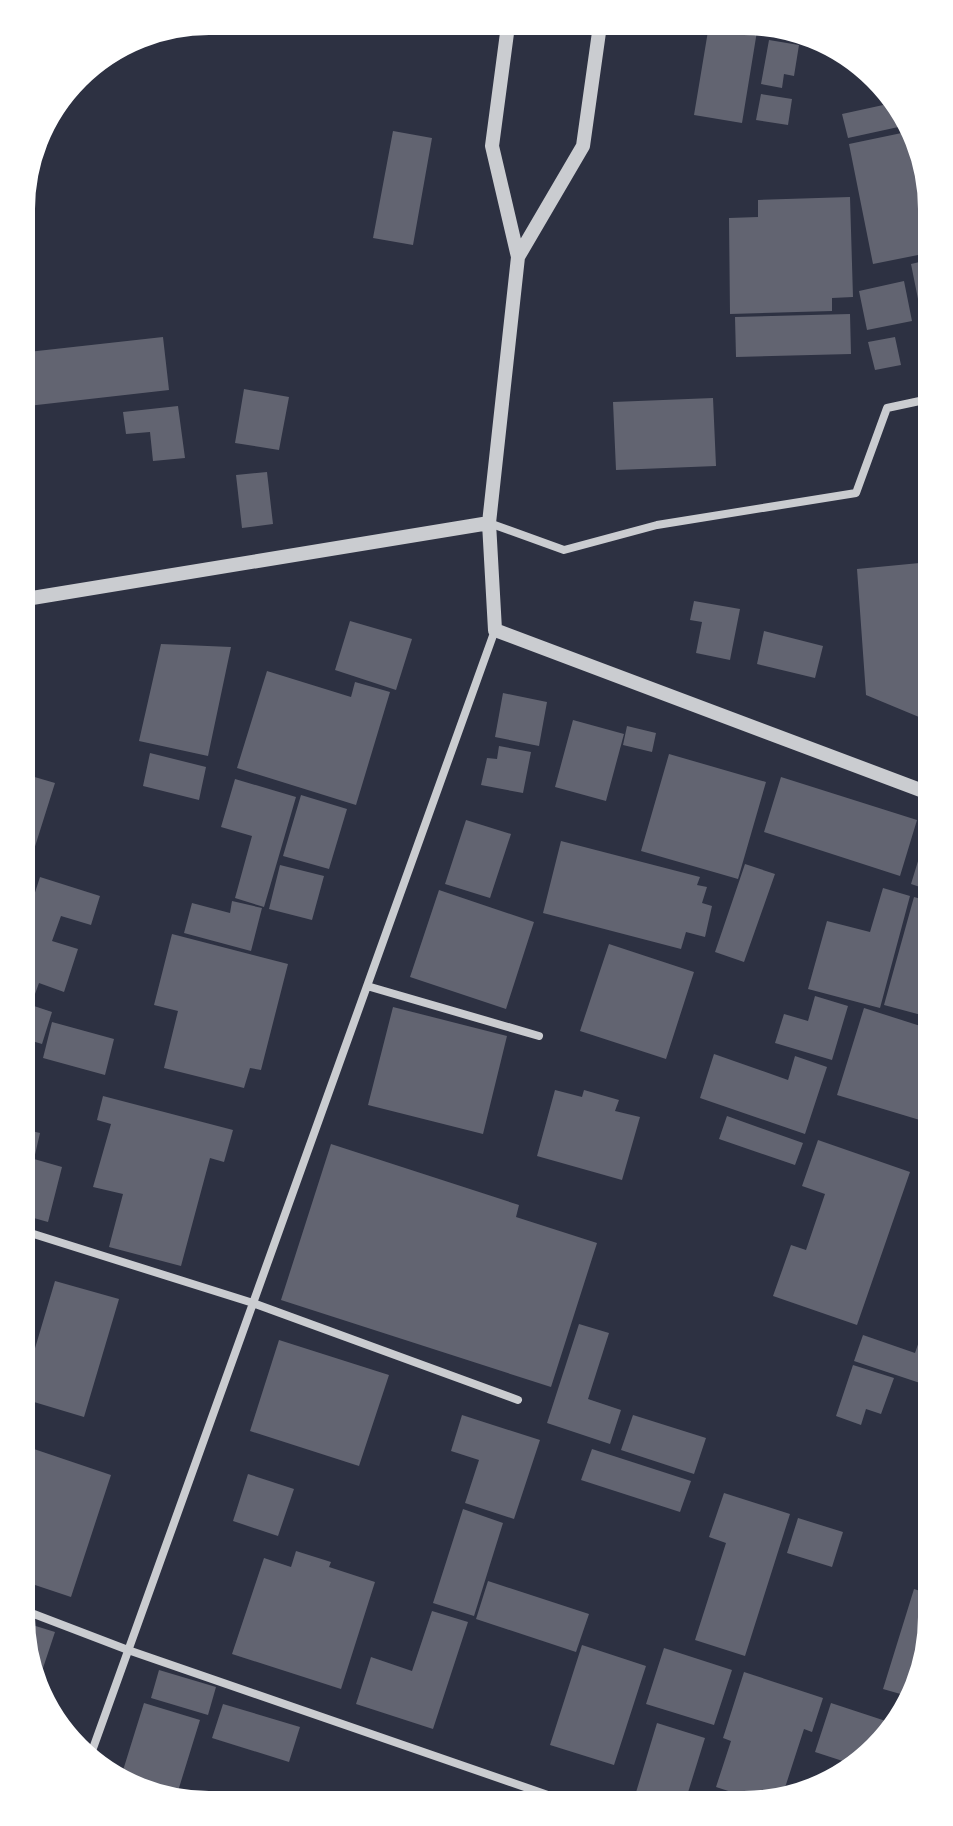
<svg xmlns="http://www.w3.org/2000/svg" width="953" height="1826" font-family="Merriweather,serif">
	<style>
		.building { fill: #626471 }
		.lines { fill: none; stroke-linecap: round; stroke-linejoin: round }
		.minor { stroke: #caccd0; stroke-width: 8 }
		.tertiary { stroke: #caccd0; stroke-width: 14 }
		.rim { fill: none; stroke: #fff; stroke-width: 10 }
	</style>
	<rect width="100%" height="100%" fill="#2d3142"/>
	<path class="building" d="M 710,19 L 759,19 L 742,123 L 694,115 Z
		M 769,40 L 799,45 L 794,76 L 784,74 L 782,88 L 761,84 Z
		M 761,94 L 792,99 L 788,125 L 756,120 Z
		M 897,102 L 903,126 L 848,138 L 842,114 Z
		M 916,130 L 927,147 L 928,253 L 873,264 L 849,144 Z
		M 393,131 L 432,138 L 413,245 L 373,238 Z
		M 850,197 L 853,297 L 832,298 L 832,311 L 730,314 L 729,218 L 758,217 L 758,200 Z
		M 928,260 L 928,344 L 927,344 L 911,264 Z
		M 904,281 L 912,321 L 867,330 L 859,291 Z
		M 850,314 L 851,354 L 736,357 L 735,317 Z
		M 163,337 L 169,390 L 19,407 L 19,353 Z
		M 895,337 L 901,365 L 875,370 L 868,342 Z
		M 244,389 L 289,397 L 279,450 L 235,443 Z
		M 713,398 L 716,466 L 616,470 L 613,402 Z
		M 178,406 L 185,458 L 153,461 L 150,432 L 126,434 L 123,412 Z
		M 267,472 L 273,524 L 242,528 L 236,475 Z
		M 930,562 L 931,713 L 931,722 L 866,695 L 857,569 Z
		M 694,601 L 740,609 L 730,660 L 696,653 L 702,622 L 690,620 Z
		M 350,621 L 412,639 L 396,690 L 335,670 Z
		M 764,631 L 823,646 L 815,678 L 757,664 Z
		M 161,644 L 231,647 L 208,756 L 139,741 Z
		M 267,671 L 351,697 L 355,682 L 390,692 L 356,805 L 237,768 Z
		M 503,693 L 547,702 L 539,746 L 495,737 Z
		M 573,720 L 624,734 L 606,801 L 555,787 Z
		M 627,726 L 656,733 L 652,752 L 623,745 Z
		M 499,746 L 531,752 L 523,793 L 481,785 L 487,758 L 497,759 Z
		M 150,753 L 206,767 L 199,800 L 143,786 Z
		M 669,754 L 766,782 L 738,879 L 641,851 Z
		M 21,773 L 55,783 L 32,856 L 21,853 Z
		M 781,777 L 917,820 L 900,876 L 764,832 Z
		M 235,779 L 296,797 L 264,907 L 235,898 L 252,836 L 221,827 Z
		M 301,795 L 347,809 L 329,869 L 283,856 Z
		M 466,820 L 511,834 L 490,898 L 445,884 Z
		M 926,835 L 931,837 L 932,891 L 911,884 Z
		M 561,841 L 700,877 L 697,885 L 707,887 L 702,903 L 712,906 L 705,937 L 686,932 L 681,949 L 543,913 Z
		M 745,864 L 775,874 L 744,962 L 715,952 Z
		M 280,865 L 324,876 L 312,920 L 269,909 Z
		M 21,867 L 30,869 L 23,899 L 22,899 Z
		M 40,877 L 100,896 L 91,925 L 61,916 L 52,941 L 78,949 L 64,992 L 39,983 L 31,1005 L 52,1012 L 42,1044 L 22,1038 L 22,915 L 24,906 L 30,908 Z
		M 883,888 L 910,896 L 880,1008 L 808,989 L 827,921 L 870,932 Z
		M 439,890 L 534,922 L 506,1009 L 410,977 Z
		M 914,897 L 932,902 L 932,989 L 925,1016 L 884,1005 Z
		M 232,901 L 262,908 L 251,951 L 184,933 L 192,903 L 230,913 Z
		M 172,934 L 288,964 L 261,1070 L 250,1068 L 244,1088 L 164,1068 L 178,1011 L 154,1005 Z
		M 609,944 L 694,972 L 666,1059 L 580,1031 Z
		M 815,996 L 848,1006 L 832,1060 L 775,1043 L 784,1014 L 808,1021 Z
		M 393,1007 L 507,1036 L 483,1134 L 368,1105 Z
		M 864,1008 L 933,1030 L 933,1124 L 837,1095 Z
		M 52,1022 L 114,1039 L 105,1075 L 43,1058 Z
		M 714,1054 L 788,1080 L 795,1056 L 827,1067 L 805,1134 L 700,1098 Z
		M 555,1090 L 582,1097 L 584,1090 L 619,1100 L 615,1111 L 640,1117 L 622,1180 L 537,1156 Z
		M 103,1096 L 233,1130 L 224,1162 L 210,1158 L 181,1266 L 109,1247 L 123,1194 L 93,1187 L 111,1124 L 97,1120 Z
		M 727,1116 L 803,1143 L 795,1165 L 719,1139 Z
		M 23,1129 L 40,1133 L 34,1159 L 62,1167 L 48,1222 L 23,1215 Z
		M 818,1140 L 910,1172 L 857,1325 L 773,1296 L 791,1245 L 806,1250 L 825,1194 L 802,1186 Z
		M 331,1144 L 519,1205 L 516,1217 L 597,1243 L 551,1387 L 281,1300 Z
		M 933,1263 L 934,1263 L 934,1300 L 924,1297 Z
		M 55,1281 L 119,1299 L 84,1417 L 24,1399 L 24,1352 L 33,1355 Z
		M 579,1324 L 609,1333 L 588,1399 L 621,1410 L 610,1444 L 547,1423 Z
		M 924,1327 L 935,1330 L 935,1388 L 854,1361 L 863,1335 L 915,1353 Z
		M 279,1340 L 389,1375 L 359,1466 L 250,1431 Z
		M 853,1365 L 894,1378 L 881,1414 L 866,1409 L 861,1425 L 836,1416 Z
		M 462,1415 L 540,1440 L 514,1519 L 465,1503 L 479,1460 L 451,1451 Z
		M 633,1415 L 706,1438 L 694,1474 L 621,1450 Z
		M 25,1446 L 111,1475 L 71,1597 L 26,1582 Z
		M 592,1449 L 691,1481 L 680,1512 L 581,1480 Z
		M 248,1474 L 294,1489 L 278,1536 L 233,1521 Z
		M 724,1493 L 790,1514 L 745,1656 L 695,1640 L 726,1543 L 709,1537 Z
		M 463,1509 L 503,1523 L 474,1616 L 433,1603 Z
		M 798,1518 L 843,1532 L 832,1567 L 787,1553 Z
		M 296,1551 L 331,1562 L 329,1567 L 375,1582 L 341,1689 L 232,1654 L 264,1558 L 291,1567 Z
		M 488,1581 L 589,1614 L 576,1652 L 476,1619 Z
		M 914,1589 L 936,1596 L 937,1630 L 911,1697 L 883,1689 Z
		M 432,1611 L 468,1622 L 433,1729 L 356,1704 L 371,1657 L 412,1671 Z
		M 26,1623 L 55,1632 L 35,1692 L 26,1679 Z
		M 582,1645 L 646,1666 L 614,1765 L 550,1745 Z
		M 664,1648 L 732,1670 L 714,1725 L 646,1704 Z
		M 159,1670 L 216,1687 L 208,1715 L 151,1698 Z
		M 744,1672 L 823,1698 L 812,1732 L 804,1729 L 781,1800 L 759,1801 L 716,1787 L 731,1741 L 723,1738 Z
		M 144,1703 L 200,1720 L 174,1804 L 120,1780 Z
		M 831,1703 L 901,1726 L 897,1735 L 855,1765 L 815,1752 Z
		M 223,1704 L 300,1727 L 289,1762 L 212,1738 Z
		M 657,1723 L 705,1738 L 685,1802 L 644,1802 L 634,1799 Z"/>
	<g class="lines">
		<path class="minor" d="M 489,523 L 564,550 L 657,525 L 856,493 L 887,408 L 929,399
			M 367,986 L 539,1036
			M 24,1231 L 253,1303 L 518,1400
			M 26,1611 L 128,1650 L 571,1803
			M 87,1765 L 495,630"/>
		<path class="tertiary" d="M 509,18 L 492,146 L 518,257
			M 601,18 L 583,146 L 518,257 L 489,523 L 495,630 L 931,794
			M 20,600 L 489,523"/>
	</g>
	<path d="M0 0H953V1826H0ZM209 30H744A179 179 0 0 1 923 209V1617A179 179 0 0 1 744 1796H209A179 179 0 0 1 30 1617V209A179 179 0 0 1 209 30Z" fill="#fff" fill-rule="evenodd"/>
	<path class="rim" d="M209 30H744A179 179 0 0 1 923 209V1617A179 179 0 0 1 744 1796H209A179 179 0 0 1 30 1617V209A179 179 0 0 1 209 30Z"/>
</svg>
